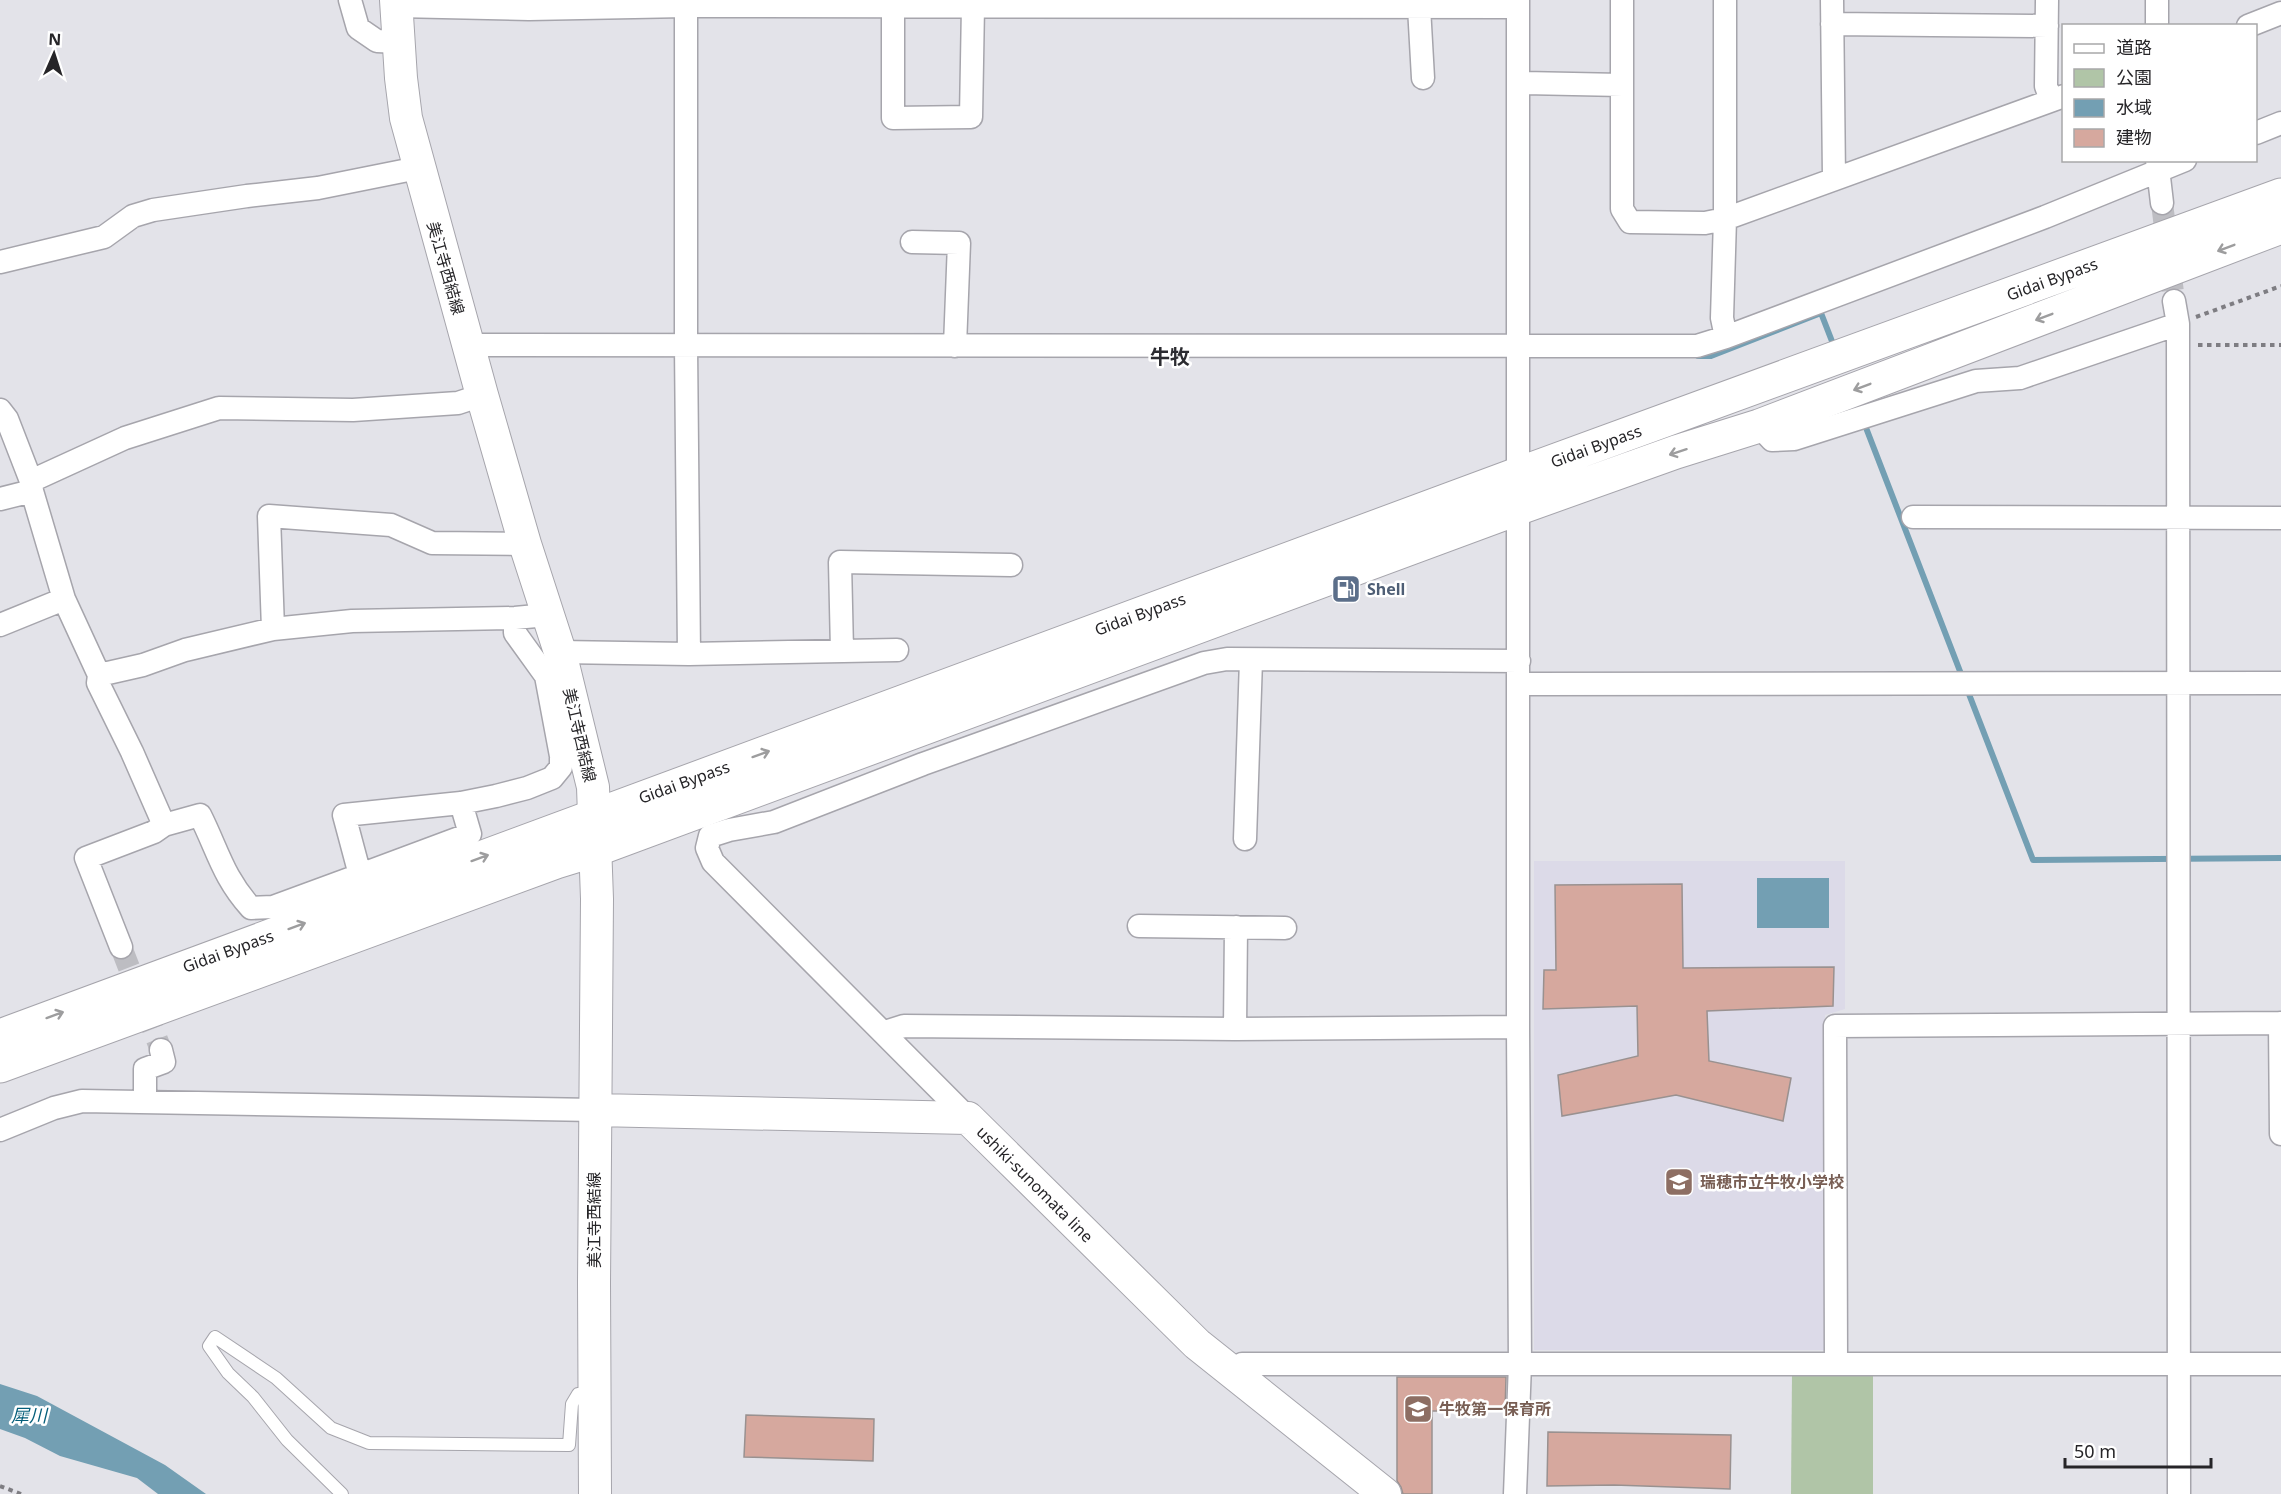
<svg xmlns="http://www.w3.org/2000/svg" width="2281" height="1494" font-family="'Noto Sans','Noto Sans JP',sans-serif">
	<style>
		.built { fill: #dcdae8 }
		.green { fill: #b0c5a7 }
		.water { fill: #739fb3 }
		.lines { fill: none; stroke-linecap: round; stroke-linejoin: round }
		.stream { stroke: #739fb3; stroke-width: 6 }
		.building { fill: #d6a89e; stroke: #999190; stroke-width: 1.5 }
		.minor-tunnel { stroke: #bdbdc2; stroke-width: 22; stroke-dasharray: 22 11; stroke-linecap: butt }
		.service-casing { stroke: #a6a5ac; stroke-width: 14 }
		.minor-casing { stroke: #a6a5ac; stroke-width: 25 }
		.secondary-casing { stroke: #a6a5ac; stroke-width: 34 }
		.trunk-casing { stroke: #a6a5ac; stroke-width: 35 }
		.path { stroke: #7e7d82; stroke-width: 4; stroke-dasharray: 4.5 4.5; stroke-linecap: butt }
		.service { stroke: #fff; stroke-width: 12 }
		.minor { stroke: #fff; stroke-width: 22 }
		.secondary { stroke: #fff; stroke-width: 32 }
		.trunk { stroke: #fff; stroke-width: 33 }
		.oneway { stroke: #9d9d9e }
		.labels { text-anchor: middle; stroke-width: 5; stroke-linejoin: round; paint-order: stroke }
		.street-label { font-size: 16px; fill: #262528; stroke: #fff }
		.service-label { font-size: 16px; font-weight: bold; fill: #4e5e75; stroke: #fff; text-anchor: start }
		.education-label { font-size: 16px; font-weight: bold; fill: #785e54; stroke: #fff; text-anchor: start }
		.water-label { font-size: 18px; font-style: italic; fill: #045e7a; stroke: #fff }
		.quarter-label { font-size: 20px; font-weight: bold; fill: #2c2c31; stroke: #fff }
	</style>
	<rect width="100%" height="100%" fill="#e3e3e9"/>
	<path class="built" d="M 1534,861 L 1845,861 L 1845,1009 L 1825,1015 L 1825,1350 L 1534,1350 Z"/>
	<path class="green" d="M 1792,1373 L 1873,1373 L 1873,1494 L 1791,1494 Z"/>
	<path class="water" d="M 1757,878 L 1829,878 L 1829,928 L 1757,928 Z
		M 0,1384 L 37,1396 L 165,1465 L 206,1494 L 158,1494 L 137,1478 L 60,1456 L 25,1438 L 0,1429 Z"/>
	<g class="lines">
		<path class="stream" d="M 1698,356 L 1711,356 L 1821,313 L 1835,349
			M 1863,420 L 1963,679
			M 1967,689 L 2033,860 L 2281,858"/>
	</g>
	<path class="building" d="M 1682,884 L 1683,968 L 1834,967 L 1833,1006 L 1707,1011 L 1709,1061 L 1791,1078 L 1783,1121 L 1676,1095 L 1562,1116 L 1558,1075 L 1638,1056 L 1637,1006 L 1543,1009 L 1544,970 L 1556,970 L 1555,885 Z
		M 1397,1377 L 1506,1377 L 1505,1411 L 1432,1411 L 1432,1494 L 1403,1494 L 1401,1487 L 1397,1481 Z
		M 746,1415 L 874,1419 L 873,1461 L 744,1457 Z
		M 1548,1432 L 1731,1435 L 1730,1489 L 1614,1485 L 1547,1486 Z"/>
	<g class="lines">
		<path class="minor-tunnel" d="M 2162,203 L 2174,301
			M 121,947 L 161,1050"/>
		<g class="service-casing">
			<path id="service" d="M 342,1494 L 287,1440 L 253,1397 L 228,1373 L 209,1346 L 215,1337 L 276,1378 L 331,1428 L 369,1443 L 569,1445 L 572,1404 L 578,1394 L 593,1393"/>
		</g>
		<g class="minor-casing">
			<path id="minor" d="M 350,0 L 358,28 L 377,41 L 399,42
				M 686,0 L 686,346 L 689,654
				M 1622,0 L 1622,209 L 1630,222 L 1705,223 L 1725,219 L 2064,96
				M 1725,0 L 1725,219 L 1722,318 L 1726,337
				M 1832,0 L 1834,178
				M 2047,0 L 2046,86 L 2051,100
				M 2157,0 L 2157,26
				M 397,6 L 529,9 L 686,6 L 1518,7
				M 893,6 L 893,118 L 971,117 L 973,6
				M 1419,7 L 1423,78
				M 1832,24 L 2047,26
				M 2248,26 L 2281,13
				M 1519,83 L 1622,85
				M 2256,133 L 2281,123
				M 2157,160 L 2162,203
				M 912,242 L 959,243 L 955,346
				M 0,262 L 104,237 L 133,216 L 153,210 L 247,196 L 318,188 L 418,168
				M 2174,301 L 2178,324 L 2179,1494
				M 467,345 L 1697,346 L 1726,337 L 2045,217 L 2185,160
				M 0,410 L 7,419 L 31,481 L 32,491 L 64,599 L 99,675 L 98,683 L 132,752 L 164,825 L 200,815 C 218,851 223,877 251,908 L 273,907 L 360,875 L 344,815 L 461,803 L 496,796 L 527,788 L 552,778 L 561,767 L 561,756 L 546,676 L 515,633 L 515,618
				M 1759,426 L 1772,440 L 1794,439 L 1976,381 L 2020,378 L 2178,324
				M 31,481 L 125,438 L 219,408 L 353,410 L 458,403 L 482,395
				M 0,499 L 32,491
				M 1913,517 L 2281,518
				M 0,625 L 64,599
				M 273,629 L 269,516 L 391,525 L 432,543 L 525,544
				M 842,651 L 840,562 L 1011,565
				M 560,652 L 689,654 L 897,650
				M 99,675 L 143,665 L 185,650 L 273,629 L 352,621 L 515,618 L 547,615
				M 1519,684 L 2281,683
				M 1245,839 L 1251,660
				M 360,875 L 470,834 L 461,803
				M 1139,926 L 1285,928
				M 121,947 L 86,858 L 154,832 L 164,825
				M 2280,1023 L 2281,1134
				M 1235,1029 L 1236,927
				M 885,1032 L 904,1026 L 1235,1029 L 1518,1027
				M 145,1102 L 145,1069 L 164,1062 L 161,1050
				M 968,1118 L 713,862 L 707,848 L 710,836 L 729,830 L 774,822 L 923,764 L 1204,663 L 1227,659 L 1519,661
				M 0,1130 L 54,1108 L 82,1101 L 595,1110
				M 1836,1364 L 1835,1026 L 2281,1023
				M 1230,1371 L 1242,1364 L 2281,1364
				M 1515,1494 L 1520,1364 L 1518,1027 L 1518,0"/>
		</g>
		<g class="secondary-casing">
			<path id="secondary" d="M 396,0 L 401,78 L 406,118 L 482,395 L 525,544 L 560,652 L 593,787 L 597,899 L 594,1283 L 595,1494
				M 595,1110 L 968,1118 L 1197,1344 L 1385,1494"/>
		</g>
		<g class="trunk-casing">
			<path id="trunk" d="M 0,1036 L 1518,474 L 2281,195
				M 0,1066 L 556,862 L 595,850 L 1519,508 L 1676,452 L 1759,426 L 2281,227"/>
		</g>
		<path class="path" d="M 2196,317 L 2281,286
			M 2198,345 L 2281,345
			M 0,1486 L 21,1494"/>
		<use href="#service" class="service"/>
		<use href="#minor" class="minor"/>
		<use href="#secondary" class="secondary"/>
		<use href="#trunk" class="trunk"/>
	</g>
	<defs><path id="oneway-shaft" d="M-6 0H5M1.5-3L5.5 0L1.5 3" fill="none" stroke-width="1.6" stroke-linecap="round" stroke-linejoin="round" transform="scale(1.5)"/></defs>
	<g class="oneway">
		<use href="#oneway-shaft" transform="translate(2226 248) rotate(159)"/>
		<use href="#oneway-shaft" transform="translate(2044 317) rotate(159)"/>
		<use href="#oneway-shaft" transform="translate(1862 387) rotate(159)"/>
		<use href="#oneway-shaft" transform="translate(1678 452) rotate(162)"/>
		<use href="#oneway-shaft" transform="translate(761 754) rotate(-20)"/>
		<use href="#oneway-shaft" transform="translate(480 858) rotate(-20)"/>
		<use href="#oneway-shaft" transform="translate(297 926) rotate(-20)"/>
		<use href="#oneway-shaft" transform="translate(55 1015) rotate(-20)"/>
	</g>
	<defs>
		<g id="fuel-square" transform="scale(1.5)"><rect x="-9" y="-9" width="18" height="18" rx="4" fill="#5c6f8a" stroke="#fff"/><path d="M-5.5-6h7V0h2V4h1.3V-2.5L3-4.5l.8-.8L6-3V5H2.5V1h-1V6h-7ZM-4.2-4.7v3.2H.2V-4.7Z" fill="#fff"/></g>
		<g id="school-square" transform="scale(1.5)"><rect x="-9" y="-9" width="18" height="18" rx="4" fill="#8d6e63" stroke="#fff"/><path d="M0-5L7-2L0 1L-7-2ZM-4 1L0 2.5L4 1V4Q0 6-4 4Z" fill="#fff"/></g>
	</defs>
	<g fill-rule="evenodd">
		<use href="#fuel-square" x="1346" y="589"/>
		<use href="#school-square" x="1679" y="1182"/>
		<use href="#school-square" x="1418" y="1409"/>
	</g>
	<g class="labels">
		<g class="street-label">
			<text transform="translate(446 268) rotate(74)" y="6">美江寺西結線</text>
			<text transform="translate(2052 279) rotate(-20)" y="6">Gidai Bypass</text>
			<text transform="translate(1596 446) rotate(-20)" y="6">Gidai Bypass</text>
			<text transform="translate(1140 614) rotate(-20)" y="6">Gidai Bypass</text>
			<text transform="translate(580 735) rotate(77)" y="6">美江寺西結線</text>
			<text transform="translate(684 782) rotate(-20)" y="6">Gidai Bypass</text>
			<text transform="translate(228 951) rotate(-20)" y="6">Gidai Bypass</text>
			<text transform="translate(1035 1184) rotate(45)" y="6">ushiki-sunomata line</text>
			<text transform="translate(594 1220) rotate(-90)" y="6">美江寺西結線</text>
		</g>
		<g class="service-label">
			<text x="1367" y="595">Shell</text>
		</g>
		<g class="education-label">
			<text x="1700" y="1188">瑞穂市立牛牧小学校</text>
			<text x="1439" y="1415">牛牧第一保育所</text>
		</g>
		<g class="water-label">
			<text x="29" y="1422">犀川</text>
		</g>
		<g class="quarter-label">
			<text x="1170" y="364">牛牧</text>
		</g>
	</g>
	<rect x="2062" y="24" width="195" height="138" fill="#ffffff" stroke="#a8a8a9" stroke-width="1.5"/>
	<rect x="2074" y="44" width="30" height="9" fill="#ffffff" stroke="#a8a8a9" stroke-width="1.5"/>
	<text x="2116" y="54" font-size="18" fill="#262528">道路</text>
	<rect x="2074" y="69" width="30" height="18" fill="#b0c5a7" stroke="#a8a8a9" stroke-width="1.5"/>
	<text x="2116" y="84" font-size="18" fill="#262528">公園</text>
	<rect x="2074" y="99" width="30" height="18" fill="#739fb3" stroke="#a8a8a9" stroke-width="1.5"/>
	<text x="2116" y="114" font-size="18" fill="#262528">水域</text>
	<rect x="2074" y="129" width="30" height="18" fill="#d6a89e" stroke="#a8a8a9" stroke-width="1.5"/>
	<text x="2116" y="144" font-size="18" fill="#262528">建物</text>
	<g transform="translate(54 54) rotate(3)" stroke="#ffffff" stroke-width="4.5" paint-order="stroke">
	<path d="M0-4.5L10 22L0 15L-10 22Z" fill="#262528"/>
	<text y="-9" font-size="16" font-weight="bold" text-anchor="middle" fill="#262528">N</text>
	</g>
	<path d="M2065 1458v9h146v-9" fill="none" stroke="#262528" stroke-width="3"/>
	<text x="2074" y="1458" font-size="18" fill="#262528" stroke="#ffffff" stroke-width="4.5" paint-order="stroke">50 m</text>
</svg>
